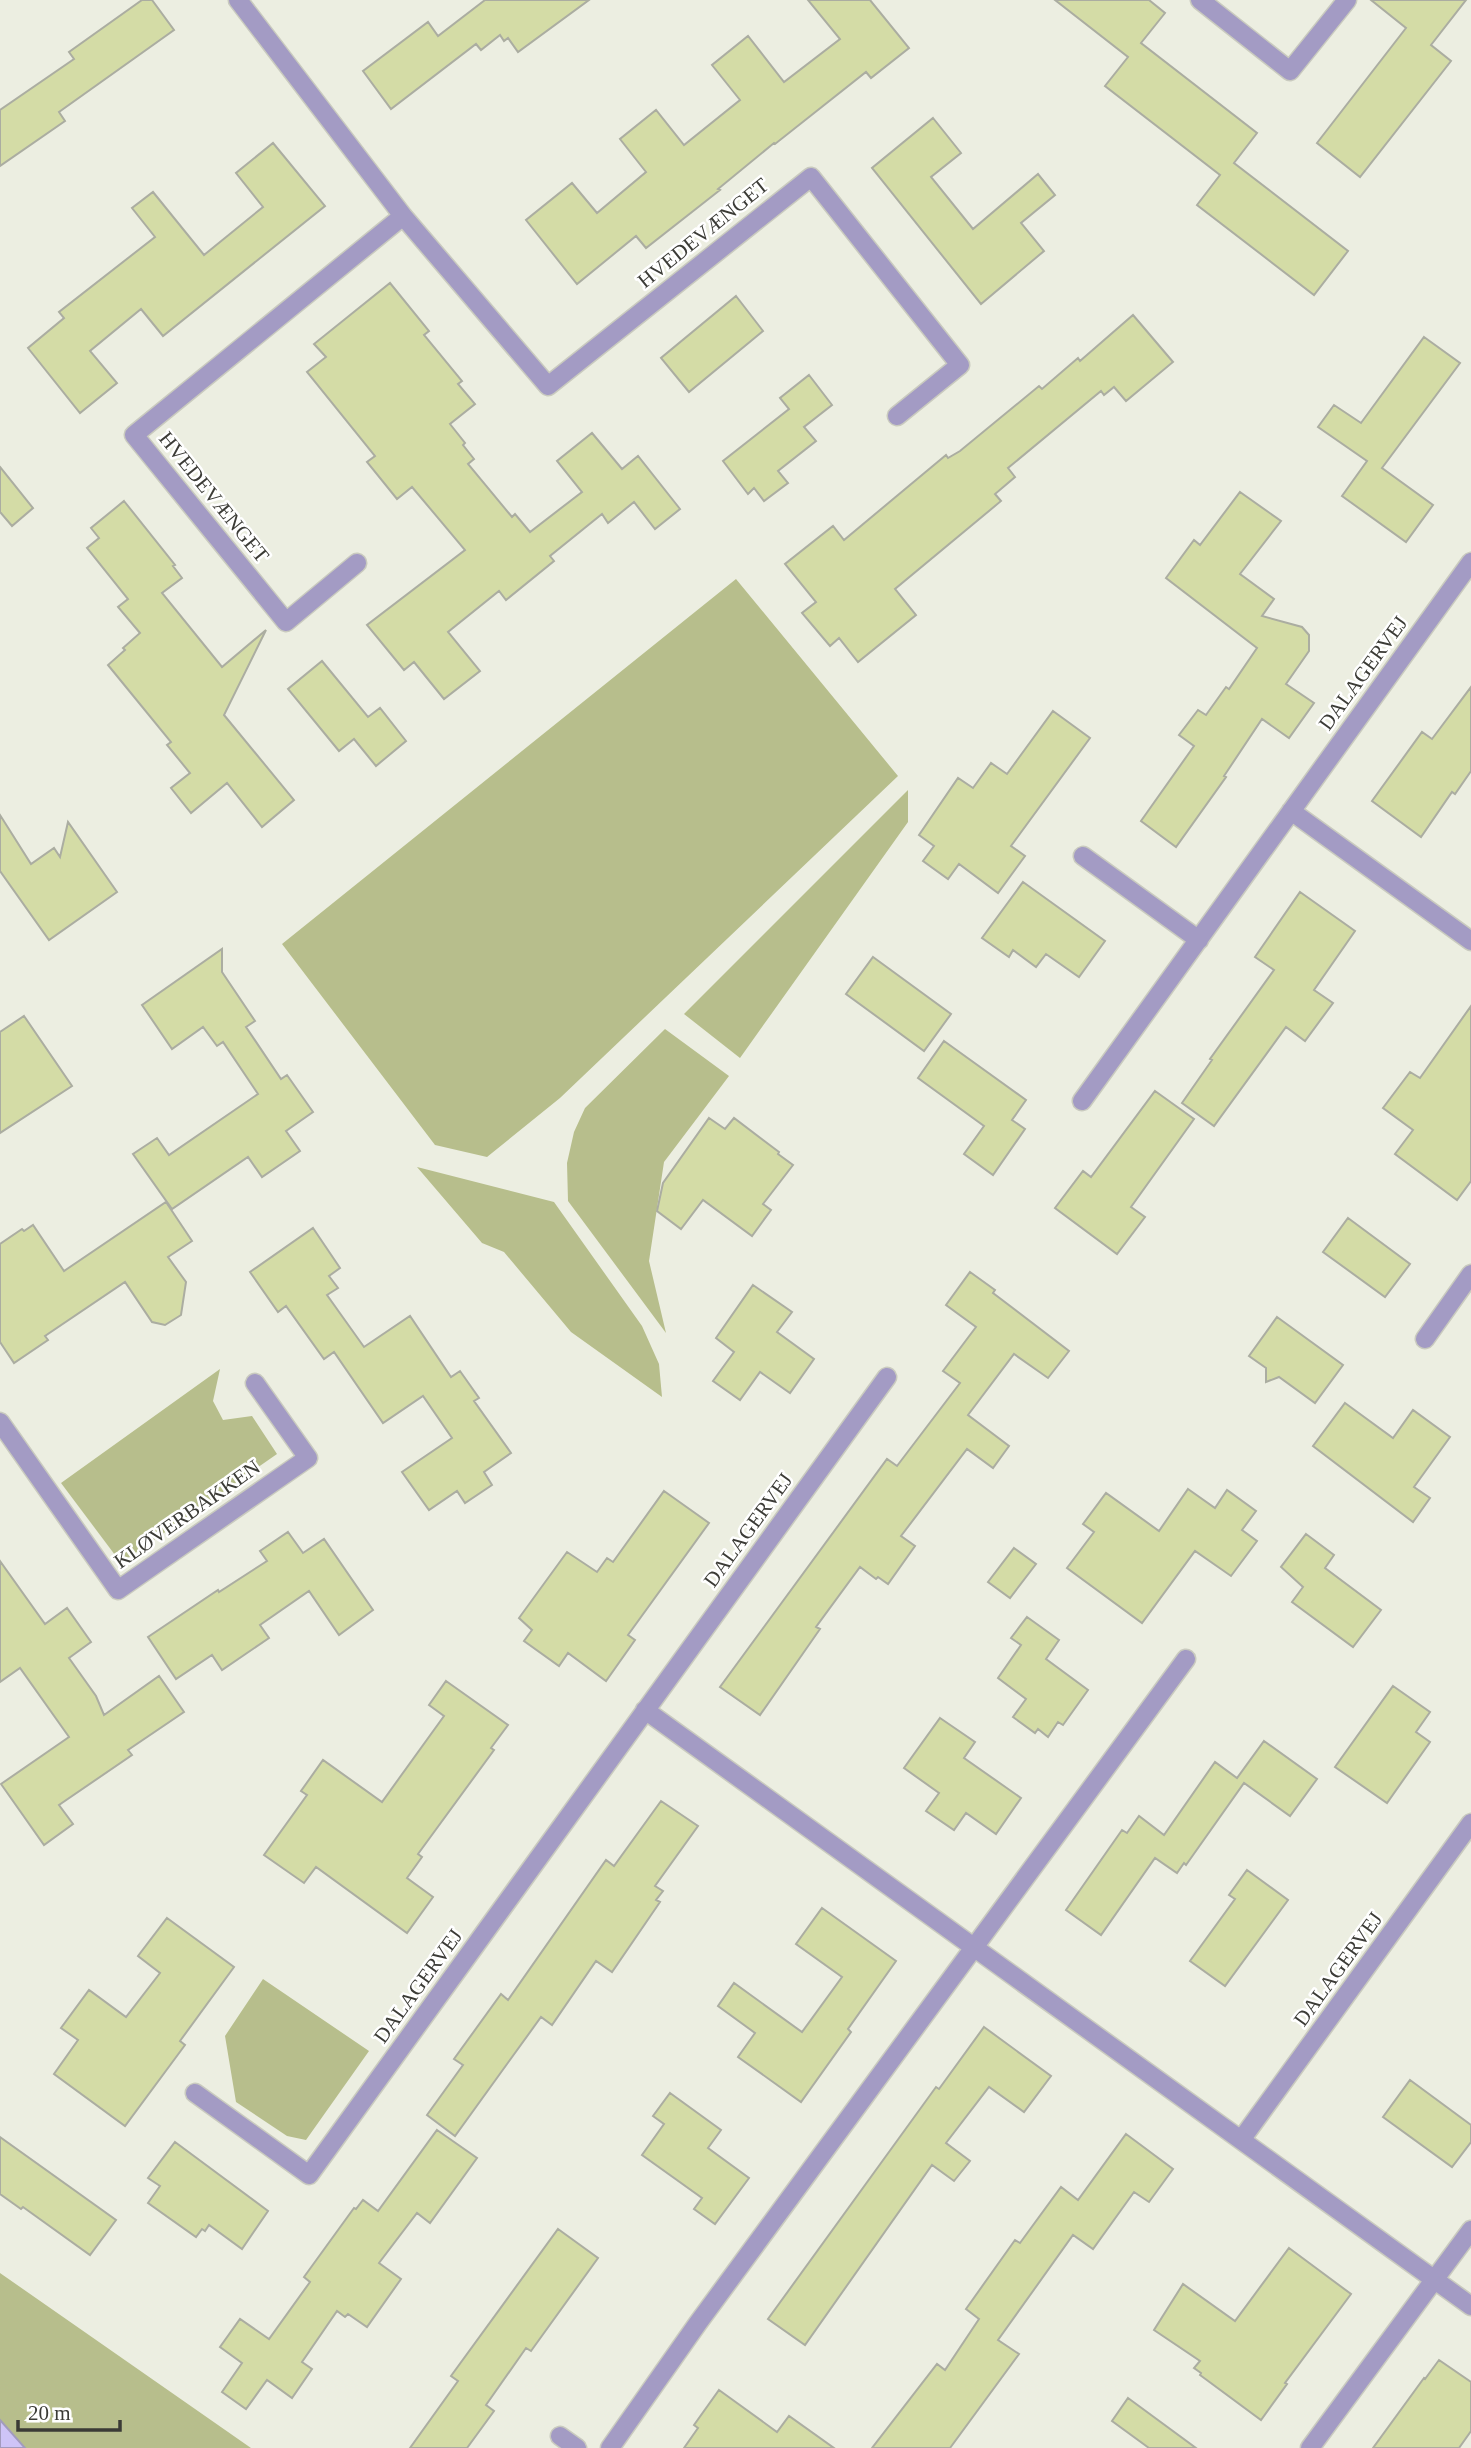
<svg xmlns="http://www.w3.org/2000/svg" width="1471" height="2448" font-family="'Times New Roman',serif">
	<style>
		.green { fill: #b7be8c }
		.water { fill: #cec4f7; stroke: #a29bbd; stroke-width: 2 }
		.building { fill: #d4dca6; stroke: #abada1; stroke-width: 2 }
		.lines { fill: none; stroke-linecap: round; stroke-linejoin: round }
		.minor-casing { stroke: #c9cabf; stroke-width: 21 }
		.minor { stroke: #a39bc4; stroke-width: 18 }
		.labels { text-anchor: middle; stroke-width: 5; stroke-linejoin: round; paint-order: stroke }
		.street-label { font-size: 21px; fill: #3b3b36; stroke: #fff }
	</style>
	<rect width="100%" height="100%" fill="#eceee1"/>
	<path class="green" d="M 736,579 L 898,776 L 560,1098 L 487,1157 L 435,1145 L 282,944 Z
		M 908,790 L 908,822 L 740,1058 L 684,1014 Z
		M 665,1029 L 729,1076 L 664,1162 L 649,1261 L 666,1333 L 568,1201 L 567,1163 L 574,1132 L 585,1108 Z
		M 417,1167 L 554,1202 L 642,1326 L 659,1364 L 662,1397 L 571,1332 L 504,1252 L 482,1243 Z
		M 220,1369 L 213,1401 L 223,1420 L 252,1416 L 277,1454 L 121,1563 L 61,1483 Z
		M 263,1979 L 369,2051 L 306,2140 L 287,2136 L 236,2102 L 225,2036 Z
		M 0,2273 L 251,2448 L 0,2448 Z"/>
	<path class="water" d="M 0,2420 L 25,2448 L 0,2448 Z"/>
	<path class="building" d="M 142,0 L 152,0 L 174,30 L 59,112 L 65,121 L 0,166 L 0,110 L 74,59 L 69,52 Z
		M 485,0 L 589,0 L 518,52 L 508,38 L 504,41 L 500,35 L 481,50 L 476,44 L 391,109 L 363,71 L 428,22 L 438,36 Z
		M 808,0 L 870,0 L 909,48 L 871,78 L 866,72 L 775,144 L 774,143 L 718,189 L 720,190 L 646,248 L 636,236 L 577,284 L 526,220 L 572,183 L 597,213 L 646,172 L 620,139 L 656,110 L 684,145 L 740,100 L 712,65 L 748,36 L 784,82 L 840,39 Z
		M 1055,0 L 1149,0 L 1165,13 L 1141,43 L 1257,133 L 1234,163 L 1348,251 L 1314,295 L 1197,205 L 1220,175 L 1105,86 L 1128,57 Z
		M 1371,0 L 1466,0 L 1431,45 L 1451,61 L 1360,177 L 1317,143 L 1406,28 Z
		M 933,118 L 961,153 L 931,177 L 973,229 L 1038,174 L 1055,195 L 1021,223 L 1044,251 L 981,304 L 872,168 Z
		M 273,143 L 325,206 L 163,336 L 141,309 L 90,351 L 117,383 L 80,413 L 28,348 L 64,318 L 59,312 L 155,237 L 132,208 L 153,192 L 204,255 L 263,207 L 236,173 Z
		M 390,283 L 429,331 L 424,335 L 462,381 L 458,384 L 475,404 L 450,424 L 465,443 L 463,445 L 474,459 L 468,464 L 512,517 L 515,514 L 530,532 L 582,492 L 557,461 L 592,433 L 622,469 L 638,456 L 680,509 L 655,529 L 634,502 L 608,523 L 602,514 L 550,556 L 554,561 L 506,600 L 499,591 L 448,632 L 480,671 L 444,699 L 414,662 L 404,670 L 367,625 L 465,550 L 412,487 L 397,499 L 367,462 L 375,456 L 307,372 L 326,357 L 314,344 Z
		M 736,296 L 763,331 L 689,392 L 661,358 Z
		M 1133,315 L 1173,362 L 1126,401 L 1114,387 L 1104,395 L 1101,391 L 1008,468 L 1015,477 L 995,494 L 1001,501 L 895,589 L 916,615 L 858,662 L 839,638 L 830,646 L 802,613 L 816,602 L 785,564 L 833,526 L 844,540 L 946,455 L 948,458 L 960,451 L 1039,386 L 1042,389 L 1078,358 L 1080,361 Z
		M 1424,337 L 1460,363 L 1382,468 L 1433,505 L 1406,542 L 1342,496 L 1367,461 L 1318,427 L 1334,405 L 1361,423 Z
		M 809,375 L 832,405 L 804,427 L 816,441 L 778,471 L 788,483 L 764,501 L 754,488 L 748,494 L 723,461 L 789,409 L 780,398 Z
		M 0,467 L 33,508 L 12,526 L 0,512 Z
		M 1240,492 L 1281,521 L 1240,574 L 1274,599 L 1262,616 L 1302,627 L 1309,635 L 1309,651 L 1286,684 L 1314,703 L 1289,738 L 1262,719 L 1224,776 L 1226,777 L 1176,847 L 1141,821 L 1194,746 L 1179,735 L 1198,710 L 1206,715 L 1226,687 L 1229,689 L 1257,648 L 1166,578 L 1194,540 L 1200,545 Z
		M 124,501 L 175,565 L 173,566 L 182,578 L 162,593 L 222,667 L 266,630 L 224,715 L 294,800 L 262,827 L 227,783 L 191,813 L 171,788 L 190,773 L 167,745 L 171,742 L 108,665 L 125,650 L 123,648 L 140,633 L 118,607 L 128,599 L 87,548 L 99,538 L 91,528 Z
		M 322,661 L 368,717 L 380,708 L 406,741 L 376,766 L 354,739 L 339,751 L 288,689 Z
		M 1471,687 L 1471,771 L 1455,794 L 1452,792 L 1421,837 L 1372,801 L 1422,732 L 1432,739 Z
		M 1053,711 L 1090,738 L 1011,846 L 1025,856 L 998,893 L 959,864 L 948,879 L 923,861 L 934,846 L 919,835 L 958,778 L 973,788 L 991,763 L 1007,774 Z
		M 0,815 L 31,864 L 54,848 L 60,857 L 68,822 L 117,892 L 49,940 L 0,871 Z
		M 1023,882 L 1105,941 L 1079,977 L 1046,954 L 1036,967 L 1013,950 L 1009,957 L 982,938 Z
		M 1300,892 L 1355,931 L 1314,990 L 1333,1003 L 1305,1041 L 1286,1027 L 1214,1126 L 1182,1103 L 1212,1060 L 1210,1059 L 1274,970 L 1255,957 Z
		M 222,949 L 222,972 L 255,1021 L 246,1027 L 281,1079 L 287,1075 L 313,1112 L 286,1131 L 300,1151 L 262,1177 L 248,1157 L 172,1209 L 133,1154 L 157,1138 L 169,1155 L 258,1094 L 223,1042 L 217,1046 L 203,1027 L 172,1049 L 142,1005 Z
		M 873,957 L 951,1014 L 924,1051 L 846,994 Z
		M 1471,1006 L 1471,1181 L 1457,1200 L 1395,1154 L 1413,1130 L 1383,1108 L 1410,1072 L 1420,1078 Z
		M 24,1016 L 72,1086 L 0,1133 L 0,1032 Z
		M 944,1041 L 1026,1100 L 1012,1120 L 1025,1129 L 993,1175 L 964,1154 L 984,1126 L 918,1078 Z
		M 1155,1091 L 1194,1119 L 1131,1207 L 1145,1217 L 1117,1254 L 1055,1208 L 1083,1171 L 1091,1177 Z
		M 709,1118 L 725,1129 L 734,1118 L 779,1152 L 778,1154 L 793,1165 L 763,1204 L 771,1210 L 752,1236 L 703,1200 L 681,1229 L 657,1211 L 663,1183 Z
		M 166,1202 L 192,1241 L 168,1257 L 186,1282 L 181,1315 L 165,1325 L 152,1322 L 125,1282 L 45,1336 L 48,1340 L 14,1363 L 0,1342 L 0,1244 L 22,1229 L 24,1231 L 33,1225 L 64,1271 Z
		M 1348,1218 L 1410,1264 L 1385,1297 L 1323,1252 Z
		M 313,1228 L 340,1268 L 329,1276 L 338,1288 L 327,1295 L 364,1347 L 410,1316 L 451,1377 L 460,1371 L 479,1398 L 474,1401 L 511,1453 L 484,1472 L 492,1485 L 465,1503 L 457,1491 L 429,1510 L 402,1472 L 452,1438 L 423,1396 L 383,1423 L 334,1352 L 324,1359 L 286,1306 L 278,1312 L 250,1272 Z
		M 970,1272 L 995,1290 L 993,1293 L 1069,1351 L 1048,1378 L 1014,1354 L 968,1415 L 1009,1446 L 993,1468 L 967,1449 L 901,1536 L 915,1546 L 888,1584 L 878,1577 L 876,1579 L 860,1567 L 816,1627 L 820,1629 L 760,1715 L 720,1687 L 887,1459 L 897,1466 L 960,1383 L 943,1371 L 976,1327 L 946,1305 Z
		M 753,1285 L 792,1312 L 777,1332 L 814,1359 L 790,1393 L 760,1372 L 740,1400 L 713,1381 L 734,1352 L 716,1338 Z
		M 1277,1317 L 1343,1365 L 1315,1403 L 1279,1377 L 1266,1382 L 1266,1368 L 1249,1356 Z
		M 1345,1403 L 1393,1438 L 1413,1410 L 1450,1437 L 1414,1487 L 1430,1498 L 1413,1522 L 1313,1446 Z
		M 1188,1489 L 1215,1508 L 1227,1490 L 1256,1511 L 1242,1530 L 1257,1541 L 1231,1576 L 1195,1551 L 1142,1623 L 1067,1568 L 1094,1532 L 1083,1524 L 1106,1493 L 1159,1531 Z
		M 664,1491 L 709,1523 L 628,1635 L 635,1640 L 606,1681 L 568,1653 L 559,1666 L 524,1641 L 532,1630 L 519,1618 L 567,1552 L 597,1572 L 607,1558 L 613,1562 Z
		M 288,1532 L 303,1553 L 324,1539 L 373,1610 L 339,1635 L 309,1591 L 260,1625 L 269,1638 L 222,1670 L 212,1655 L 176,1679 L 148,1637 L 218,1590 L 219,1592 L 267,1561 L 260,1551 Z
		M 1306,1534 L 1334,1555 L 1325,1568 L 1381,1610 L 1353,1647 L 1292,1602 L 1303,1587 L 1281,1567 Z
		M 1014,1548 L 1036,1564 L 1010,1598 L 988,1582 Z
		M 0,1561 L 45,1624 L 67,1608 L 91,1642 L 69,1658 L 96,1696 L 104,1715 L 159,1676 L 184,1712 L 128,1750 L 132,1755 L 59,1805 L 73,1824 L 44,1845 L 1,1784 L 69,1737 L 20,1668 L 0,1682 Z
		M 1027,1617 L 1059,1640 L 1046,1659 L 1088,1690 L 1063,1725 L 1058,1722 L 1048,1737 L 1038,1729 L 1035,1733 L 1013,1717 L 1026,1699 L 998,1678 L 1021,1645 L 1011,1638 Z
		M 446,1681 L 508,1725 L 491,1748 L 494,1750 L 418,1854 L 422,1857 L 407,1878 L 433,1897 L 407,1933 L 316,1867 L 304,1883 L 264,1855 L 307,1795 L 301,1791 L 323,1760 L 382,1802 L 444,1716 L 429,1705 Z
		M 1393,1686 L 1430,1712 L 1416,1732 L 1430,1742 L 1387,1803 L 1335,1767 Z
		M 940,1718 L 975,1742 L 964,1758 L 1021,1798 L 996,1834 L 966,1813 L 954,1830 L 926,1811 L 939,1793 L 904,1768 Z
		M 1264,1741 L 1317,1779 L 1290,1816 L 1244,1783 L 1186,1865 L 1184,1863 L 1177,1873 L 1155,1858 L 1101,1935 L 1066,1910 L 1122,1830 L 1127,1833 L 1139,1816 L 1164,1835 L 1215,1762 L 1237,1778 Z
		M 661,1801 L 698,1826 L 655,1886 L 663,1891 L 656,1900 L 660,1902 L 612,1972 L 596,1961 L 552,2025 L 541,2017 L 455,2136 L 427,2115 L 463,2065 L 454,2059 L 501,1994 L 508,2000 L 606,1860 L 614,1866 Z
		M 1247,1870 L 1288,1900 L 1225,1986 L 1190,1961 L 1235,1899 L 1229,1895 Z
		M 822,1908 L 896,1961 L 848,2029 L 851,2032 L 801,2102 L 738,2057 L 755,2033 L 718,2006 L 734,1983 L 802,2032 L 842,1977 L 796,1944 Z
		M 167,1918 L 234,1967 L 180,2041 L 185,2045 L 125,2126 L 54,2074 L 78,2040 L 61,2028 L 89,1990 L 126,2017 L 160,1973 L 138,1956 Z
		M 984,2027 L 1051,2076 L 1024,2112 L 989,2087 L 946,2143 L 970,2161 L 954,2181 L 932,2165 L 805,2345 L 768,2319 L 936,2087 L 939,2089 Z
		M 1410,2080 L 1471,2125 L 1471,2142 L 1452,2167 L 1383,2117 Z
		M 670,2093 L 721,2130 L 708,2148 L 749,2178 L 715,2224 L 694,2209 L 702,2198 L 642,2155 L 664,2124 L 653,2116 Z
		M 437,2130 L 477,2158 L 430,2223 L 417,2213 L 379,2263 L 401,2279 L 367,2327 L 348,2314 L 345,2317 L 337,2311 L 302,2362 L 312,2369 L 292,2398 L 267,2380 L 246,2409 L 222,2392 L 242,2363 L 220,2347 L 240,2319 L 269,2339 L 310,2282 L 304,2277 L 354,2208 L 356,2209 L 363,2200 L 378,2211 Z
		M 1126,2134 L 1173,2169 L 1149,2202 L 1134,2192 L 1093,2249 L 1073,2235 L 998,2340 L 1019,2354 L 950,2448 L 872,2448 L 937,2364 L 945,2370 L 979,2319 L 966,2309 L 1015,2240 L 1020,2243 L 1061,2187 L 1078,2200 Z
		M 0,2137 L 116,2220 L 90,2255 L 23,2207 L 21,2209 L 0,2194 Z
		M 175,2142 L 268,2211 L 242,2249 L 209,2225 L 205,2231 L 202,2229 L 196,2237 L 148,2203 L 160,2186 L 148,2178 Z
		M 558,2229 L 598,2258 L 531,2351 L 526,2348 L 486,2405 L 494,2411 L 467,2448 L 410,2448 L 458,2381 L 451,2376 Z
		M 1289,2248 L 1351,2294 L 1285,2383 L 1287,2384 L 1261,2420 L 1200,2375 L 1201,2373 L 1194,2368 L 1200,2361 L 1154,2330 L 1183,2284 L 1235,2321 Z
		M 1439,2360 L 1471,2382 L 1471,2431 L 1459,2448 L 1373,2448 L 1424,2378 L 1425,2379 Z
		M 719,2390 L 777,2432 L 789,2416 L 834,2448 L 684,2448 L 698,2428 L 694,2425 Z
		M 1128,2398 L 1196,2448 L 1149,2448 L 1112,2421 Z"/>
	<g class="lines">
		<g class="minor-casing">
			<path id="minor" d="M 238,0 L 403,216 L 548,386 L 811,177 L 960,365 L 897,416
				M 1200,0 L 1290,71 L 1347,0
				M 357,563 L 286,622 L 134,435 L 403,216
				M 1291,811 L 1471,941
				M 1083,856 L 1199,940
				M 1082,1101 L 1471,562
				M 1425,1339 L 1471,1274
				M 0,1422 L 118,1590 L 308,1458 L 255,1383
				M 645,1710 L 1471,2306
				M 195,2093 L 309,2175 L 887,1377
				M 1241,2140 L 1471,1823
				M 560,2436 L 577,2448
				M 610,2448 L 698,2323 L 1186,1659
				M 1310,2448 L 1471,2230"/>
		</g>
		<use href="#minor" class="minor"/>
	</g>
	<g class="labels">
		<g class="street-label">
			<text transform="translate(703 233) rotate(-39)" y="7">HVEDEVÆNGET</text>
			<text transform="translate(214 497) rotate(51)" y="7">HVEDEVÆNGET</text>
			<text transform="translate(1363 673) rotate(-54)" y="7">DALAGERVEJ</text>
			<text transform="translate(187 1514) rotate(-35)" y="7">KLØVERBAKKEN</text>
			<text transform="translate(748 1530) rotate(-54)" y="7">DALAGERVEJ</text>
			<text transform="translate(1338 1969) rotate(-54)" y="7">DALAGERVEJ</text>
			<text transform="translate(418 1986) rotate(-54)" y="7">DALAGERVEJ</text>
		</g>
	</g>
	<path d="M18 2420v10h102v-10" fill="none" stroke="#3b3b36" stroke-width="3.5"/>
	<text x="28" y="2420" font-size="21" fill="#3b3b36" stroke="#ffffff" stroke-width="5" paint-order="stroke">20 m</text>
</svg>
